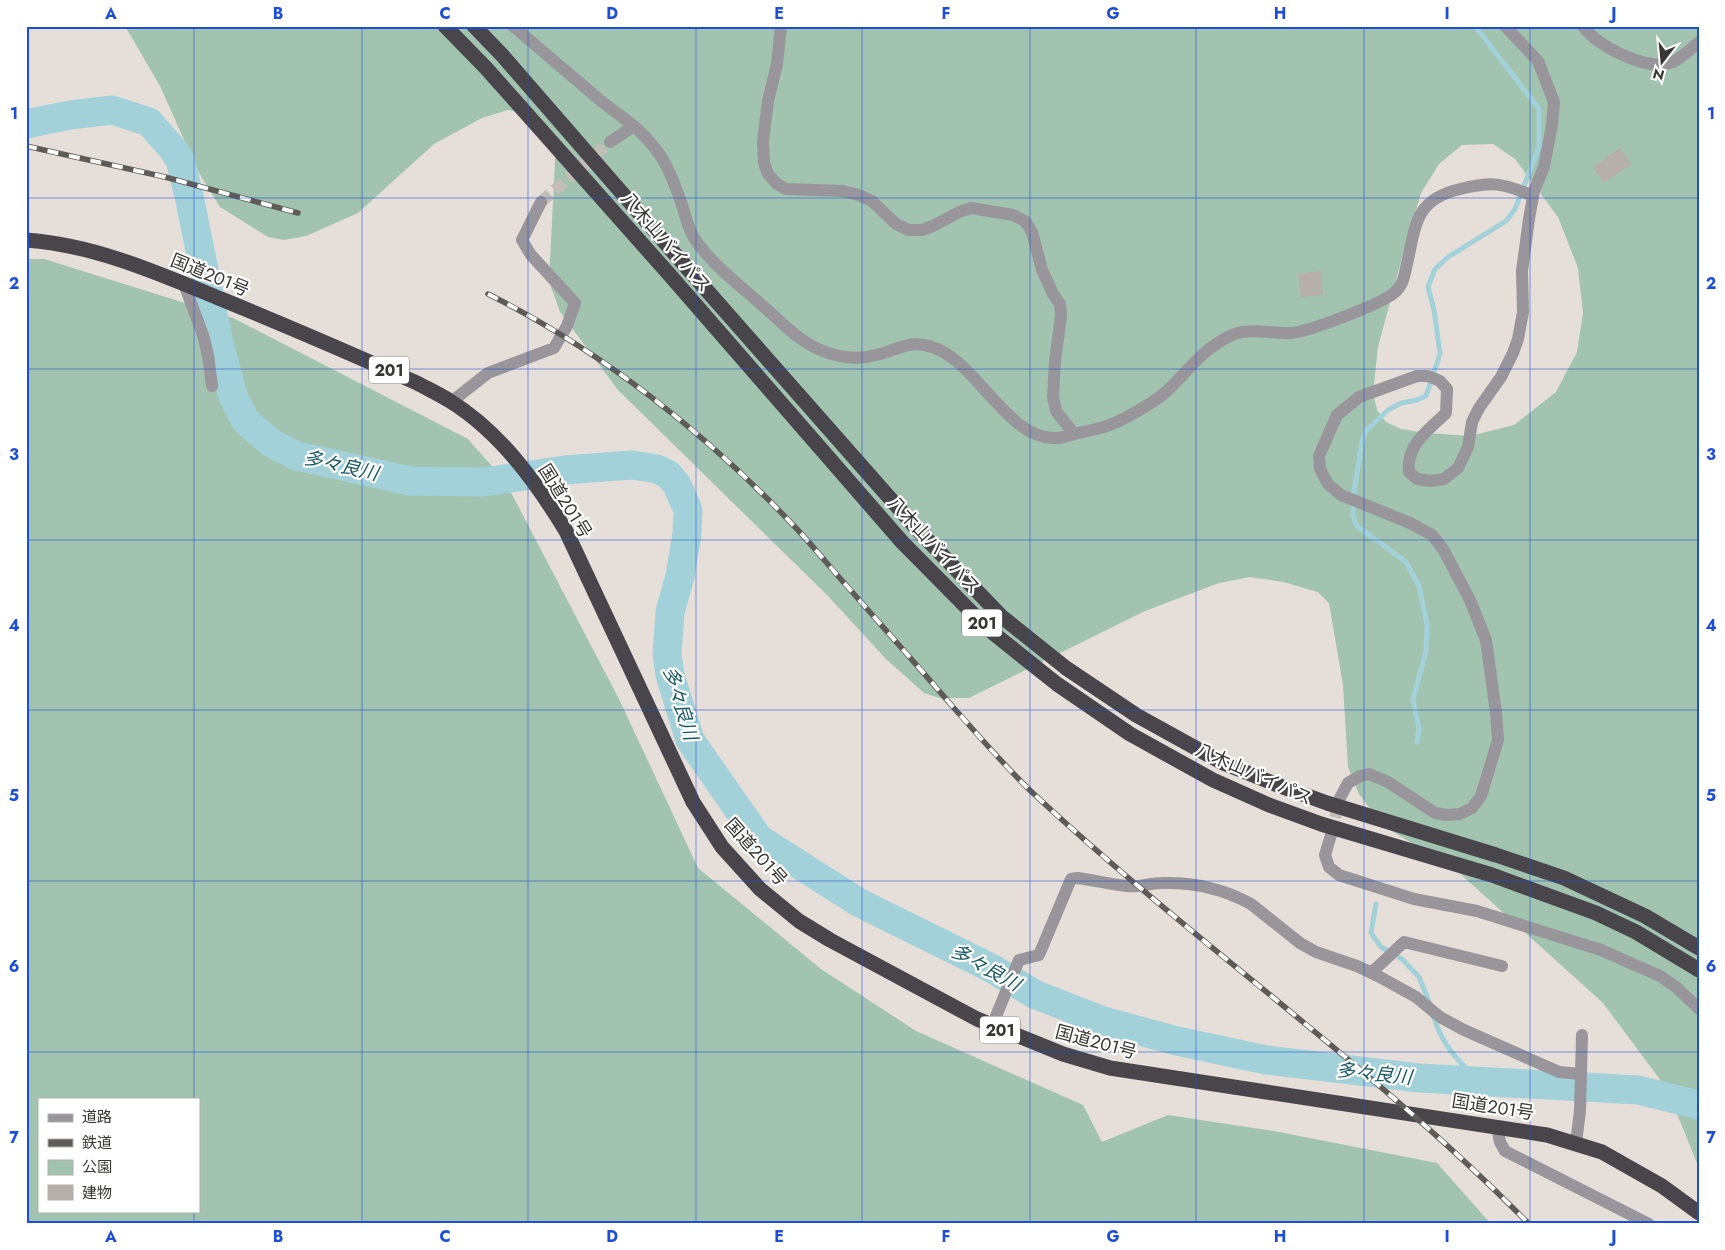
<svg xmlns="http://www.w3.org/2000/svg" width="1725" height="1250" font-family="Jost,'Noto Sans JP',sans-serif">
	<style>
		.green { fill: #a1c3b0; fill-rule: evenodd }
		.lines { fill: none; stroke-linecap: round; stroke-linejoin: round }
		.stream { stroke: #a3d1d9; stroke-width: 5 }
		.river { stroke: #a3d1d9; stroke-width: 29 }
		.building { fill: #b6afaa }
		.minor-tunnel { stroke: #c3bdb8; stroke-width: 12; stroke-dasharray: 12 6; stroke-linecap: butt }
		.minor { stroke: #98969a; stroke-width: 12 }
		.highway { stroke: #48454b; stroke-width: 15 }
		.rail-casing { stroke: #5e5b58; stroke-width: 5.5 }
		.rail { stroke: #fff; stroke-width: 4; stroke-dasharray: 11; stroke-linecap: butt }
		.grid { fill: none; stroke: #1d4ed8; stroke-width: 1; stroke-opacity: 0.55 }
		.labels { text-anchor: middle; stroke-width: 4.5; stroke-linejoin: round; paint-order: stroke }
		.shield { fill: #fff; stroke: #747271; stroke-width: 1 }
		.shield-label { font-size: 16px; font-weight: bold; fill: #393634 }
		.street-label { font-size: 18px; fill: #393634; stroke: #fff }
		.water-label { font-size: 19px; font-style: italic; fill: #1b5963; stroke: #fff }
		.neatline { fill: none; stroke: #1d4ed8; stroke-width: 2 }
		.grid-label { font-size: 16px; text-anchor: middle; font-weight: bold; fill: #1d4ed8 }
	</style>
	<rect width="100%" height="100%" fill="#e6dfd9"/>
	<path class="green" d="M 125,26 L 1699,26 L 1699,1168 L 1667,1089 L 1603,1003 L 1456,870 L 1382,825 L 1359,794 L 1348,767 L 1343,685 L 1329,603 L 1318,592 L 1283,582 L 1250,577 L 1219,583 L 1145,611 L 969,698 L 939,698 L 924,693 L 886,659 L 827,595 L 618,390 L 560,312 L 549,281 L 556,140 L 524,113 L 508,110 L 482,118 L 434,144 L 358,213 L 306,236 L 284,240 L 268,237 L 220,207 L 199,173 L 160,86 ZM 1493,144 L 1515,159 L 1558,217 L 1578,268 L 1583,313 L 1577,352 L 1556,392 L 1514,425 L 1470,436 L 1426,433 L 1401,429 L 1386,422 L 1377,410 L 1373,393 L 1378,347 L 1403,254 L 1421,193 L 1439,164 L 1462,145 Z
		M 26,259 L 44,259 L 233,318 L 468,439 L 505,481 L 619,699 L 698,868 L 821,969 L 916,1031 L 1083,1105 L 1102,1142 L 1168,1115 L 1274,1131 L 1437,1163 L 1491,1224 L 26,1224 ZM 39,1099 L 199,1099 L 199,1211 L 39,1211 Z"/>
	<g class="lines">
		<path class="stream" d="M 1417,742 L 1419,729 L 1413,699 L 1426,651 L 1427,624 L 1419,586 L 1406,562 L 1357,526 L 1353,516 L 1354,492 L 1362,441 L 1366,431 L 1388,410 L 1401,403 L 1417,400 L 1426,396 L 1440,354 L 1434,310 L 1428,287 L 1435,269 L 1448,257 L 1506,221 L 1515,209 L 1539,147 L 1539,109 L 1475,26
			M 1376,904 L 1371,933 L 1381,947 L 1402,959 L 1419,977 L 1430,1004
			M 1433,1015 C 1442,1045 1457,1060 1479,1081"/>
		<path class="river" d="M 26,124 L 70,115 L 112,110 L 149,122 L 172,148 L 180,160 L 189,196 L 218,339 L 233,396 L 245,420 L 271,443 L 297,456 L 410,481 L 484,482 L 565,470 L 632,465 L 657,469 L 669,475 L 677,485 L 688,510 L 687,534 L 680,576 L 670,612 L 667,654 L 670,675 L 690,740 L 759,839 L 858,902 L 993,969 L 1034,994 L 1103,1021 L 1177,1041 L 1266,1060 L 1419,1078 L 1638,1090 L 1699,1105"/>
	</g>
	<path class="building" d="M 1620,148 L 1631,164 L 1604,183 L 1593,167 Z
		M 1321,271 L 1323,295 L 1301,297 L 1298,274 Z"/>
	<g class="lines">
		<path class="minor-tunnel" d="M 541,202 L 610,142
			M 1331,835 L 1340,798"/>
		<path class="minor" d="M 513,26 L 601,101 L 634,126
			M 781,26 L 777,64 L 768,101 L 763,141 L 764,163 L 768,174 L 777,184 L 786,189 L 842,191 L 859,195 L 872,201 L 896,224 L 909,230 L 922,230 L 933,226 L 959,212 L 971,208 L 1013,215 L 1025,221 L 1032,232 L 1042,270 L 1053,294 L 1060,304 L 1061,316 L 1055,361 L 1053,397 L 1056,411 L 1074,434
			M 1583,26 C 1596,46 1647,71 1670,63 C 1678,61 1692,48 1699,42
			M 610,142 L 634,126 C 663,152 670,170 682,205 C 685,215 688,228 694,238 C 712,265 740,285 764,307 C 777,318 790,332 804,341 C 825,355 852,362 876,355 C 898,350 910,339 932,347 C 976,360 1008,441 1056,438 C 1063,438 1071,435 1078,433 C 1088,431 1098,429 1107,426 C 1122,421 1155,402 1167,391 C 1187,372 1203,349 1228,337 C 1248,326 1269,334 1291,333 C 1308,332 1381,304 1394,293 C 1402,287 1404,278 1406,268 C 1416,227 1413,200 1460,189 C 1493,181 1503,183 1533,196
			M 184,284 L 203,335 L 208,355 L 212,386
			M 451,402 L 488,373 L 554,348 L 567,326 L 575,303 L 531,255 L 522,240 L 541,202
			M 1340,798 L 1348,783 L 1360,776 L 1369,774 L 1388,782 L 1435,813 L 1447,815 L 1460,814 L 1472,808 L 1481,796 L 1498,740 L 1496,713 L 1486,640 L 1470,600 L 1443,549 L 1432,535 L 1410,523 L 1341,495 L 1328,484 L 1320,469 L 1319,456 L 1337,415 L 1359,397 L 1417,376 L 1428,376 L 1440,381 L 1447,389 L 1446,413 C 1428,431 1406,444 1409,472 L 1417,479 L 1431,481 L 1444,479 L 1458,468 L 1468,447 L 1472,422 L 1479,408 L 1501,377 L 1513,353 L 1518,339 L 1523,312 L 1522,271 L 1529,219 L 1534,191 L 1544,167 L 1552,125 L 1554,102 L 1538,61 L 1505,26
			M 1331,835 L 1325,855 L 1329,867 L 1339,875 L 1414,899 L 1477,911 L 1601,950 L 1660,976 L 1676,987 L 1699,1009
			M 1371,973 L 1404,942 L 1502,966
			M 992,1026 L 1019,960 L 1039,955 L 1071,879 L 1077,878 C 1093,880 1110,884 1127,886 C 1138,888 1150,883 1161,883 C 1192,882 1224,889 1251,904 L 1300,943 L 1316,952 L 1357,966 L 1378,976 L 1416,997 L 1440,1017 L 1464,1030 L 1559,1072 L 1580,1074
			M 1497,1127 L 1500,1142 L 1505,1151 L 1649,1224
			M 1576,1143 L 1580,1111 L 1582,1035"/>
		<path class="highway" d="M 445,26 L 486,68 L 668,273 L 902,542 L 988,629 L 1057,684 L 1130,734 L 1213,780 L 1269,805 L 1321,824 L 1492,875 L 1596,913 L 1636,932 L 1699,970
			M 474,26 L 502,55 L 681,261 L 917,529 L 1001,616 L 1066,668 L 1136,715 L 1221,762 L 1280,786 L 1327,803 L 1496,855 L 1564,878 L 1645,916 L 1699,948
			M 26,240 C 95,245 158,273 221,299 C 287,326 352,354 417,383 C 428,389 439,394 450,401 C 500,432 536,482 566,531 L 693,802 L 722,847 L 760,889 L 799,921 L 830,940 L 977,1019 L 1063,1054 L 1110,1068 L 1547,1135 L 1602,1152 L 1662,1186 L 1699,1213"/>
		<g class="rail-casing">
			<path id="rail" d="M 26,146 L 165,177 L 298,213
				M 488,294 C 602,351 708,435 795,527 C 813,546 829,566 846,585 C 882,626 918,666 953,707 C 980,737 1006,768 1035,795 C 1195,944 1376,1068 1529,1224"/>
		</g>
		<use href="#rail" class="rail"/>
	</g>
	<path class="grid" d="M 194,26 L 194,1099M 362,26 L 362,1224M 528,26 L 528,1224M 696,26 L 696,1224M 862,26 L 862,1224M 1030,26 L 1030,1224M 1196,26 L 1196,1224M 1364,26 L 1364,1224M 1530,26 L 1530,1224M 26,198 L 1699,198M 26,369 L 1699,369M 26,540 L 1699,540M 26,710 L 1699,710M 26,881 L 1699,881M 26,1052 L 1699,1052M 194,1211 L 194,1224"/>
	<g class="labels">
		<g class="shield">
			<rect x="369" y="356.5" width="40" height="27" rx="4"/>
			<rect x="962" y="609.5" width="40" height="27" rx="4"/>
			<rect x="980" y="1016.5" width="40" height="27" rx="4"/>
		</g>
		<g class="shield-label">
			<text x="389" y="376">201</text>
			<text x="982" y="629">201</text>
			<text x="1000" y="1036">201</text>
		</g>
		<g class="street-label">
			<text transform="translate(666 242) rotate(49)" y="6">八木山バイパス</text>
			<text transform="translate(210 275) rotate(22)" y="6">国道201号</text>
			<text transform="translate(565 501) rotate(58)" y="6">国道201号</text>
			<text transform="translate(934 545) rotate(47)" y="6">八木山バイパス</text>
			<text transform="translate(1254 774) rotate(24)" y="6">八木山バイパス</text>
			<text transform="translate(756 852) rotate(48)" y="6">国道201号</text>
			<text transform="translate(1096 1042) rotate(15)" y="6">国道201号</text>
			<text transform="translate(1493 1107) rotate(9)" y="6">国道201号</text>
		</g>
		<g class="water-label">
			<text transform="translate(341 465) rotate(13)" y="7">多々良川</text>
			<text transform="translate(681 703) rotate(73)" y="7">多々良川</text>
			<text transform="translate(986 967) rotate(29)" y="7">多々良川</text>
			<text transform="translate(1374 1073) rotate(6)" y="7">多々良川</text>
		</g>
	</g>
	<rect width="1725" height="1250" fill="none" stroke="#ffffff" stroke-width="55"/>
	<rect x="38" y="1098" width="162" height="115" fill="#ffffff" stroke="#b0afae"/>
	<rect x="48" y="1114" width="25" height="8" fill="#98969a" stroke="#b0afae"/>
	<text x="82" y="1122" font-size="15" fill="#393634">道路</text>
	<rect x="48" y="1139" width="25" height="8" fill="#5e5b58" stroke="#b0afae"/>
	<text x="82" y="1148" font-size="15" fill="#393634">鉄道</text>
	<rect x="48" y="1160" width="25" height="15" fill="#a1c3b0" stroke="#b0afae"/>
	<text x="82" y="1172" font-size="15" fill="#393634">公園</text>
	<rect x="48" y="1185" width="25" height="15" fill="#b6afaa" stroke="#b0afae"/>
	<text x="82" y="1198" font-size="15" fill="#393634">建物</text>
	<g transform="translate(1662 62) rotate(196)" stroke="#ffffff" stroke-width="4" paint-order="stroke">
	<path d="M0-4L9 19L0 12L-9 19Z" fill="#393634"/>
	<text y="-8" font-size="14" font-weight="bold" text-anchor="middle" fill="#393634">N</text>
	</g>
	<rect x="28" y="28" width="1670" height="1194" class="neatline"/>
	<g class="grid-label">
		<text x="111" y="19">A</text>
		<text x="278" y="19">B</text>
		<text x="445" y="19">C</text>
		<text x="612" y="19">D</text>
		<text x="779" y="19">E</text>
		<text x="946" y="19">F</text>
		<text x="1113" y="19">G</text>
		<text x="1280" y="19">H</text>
		<text x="1447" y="19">I</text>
		<text x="1614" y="19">J</text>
		<text x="14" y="119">1</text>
		<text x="1711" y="119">1</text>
		<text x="14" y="289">2</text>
		<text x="1711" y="289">2</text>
		<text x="14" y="460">3</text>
		<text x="1711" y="460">3</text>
		<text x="14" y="631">4</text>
		<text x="1711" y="631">4</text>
		<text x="14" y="801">5</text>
		<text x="1711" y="801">5</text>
		<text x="14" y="972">6</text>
		<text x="1711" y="972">6</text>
		<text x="14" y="1143">7</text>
		<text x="1711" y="1143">7</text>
		<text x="111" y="1242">A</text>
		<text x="278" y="1242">B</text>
		<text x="445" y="1242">C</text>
		<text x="612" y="1242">D</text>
		<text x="779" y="1242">E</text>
		<text x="946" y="1242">F</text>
		<text x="1113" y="1242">G</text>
		<text x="1280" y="1242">H</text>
		<text x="1447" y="1242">I</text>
		<text x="1614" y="1242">J</text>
	</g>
</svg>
